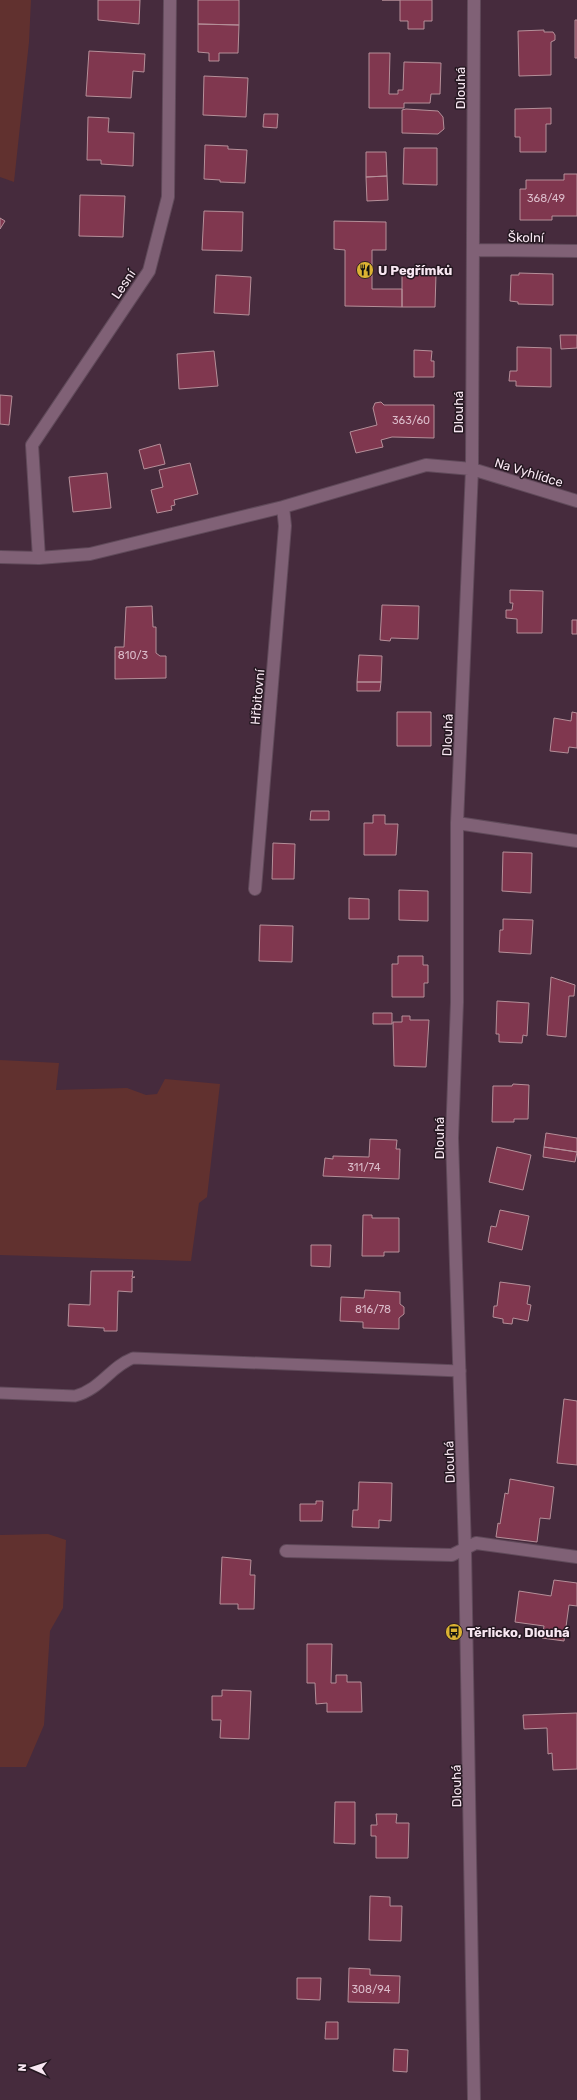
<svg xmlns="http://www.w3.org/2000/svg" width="577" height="2100" font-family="Rubik,sans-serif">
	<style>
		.green { fill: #61312f }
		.building { fill: #80374f; stroke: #b58f99 }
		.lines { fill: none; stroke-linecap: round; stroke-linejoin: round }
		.lane-casing { stroke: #604a5a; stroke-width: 13 }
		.street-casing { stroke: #604a5a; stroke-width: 14 }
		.lane { stroke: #806176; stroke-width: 11 }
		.street { stroke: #806176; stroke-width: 12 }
		.labels { text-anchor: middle; stroke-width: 3; stroke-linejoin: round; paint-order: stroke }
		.number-label { font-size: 11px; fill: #dabbc9 }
		.street-label { font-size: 13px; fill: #f8e7f2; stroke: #251821 }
		.poi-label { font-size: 13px; font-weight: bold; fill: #f8e7f2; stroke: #251821; text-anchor: start }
	</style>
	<rect width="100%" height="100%" fill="#462b3d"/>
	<path class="green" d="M 0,0 L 31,0 L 29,42 L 14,182 L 0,177 Z
		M 0,1060 L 59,1063 L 56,1090 L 127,1088 L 146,1095 L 157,1094 L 165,1079 L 220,1084 L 207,1197 L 199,1203 L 191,1261 L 0,1255 Z
		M 48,1534 L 66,1540 L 63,1608 L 50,1631 L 44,1725 L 26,1767 L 0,1767 L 0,1535 Z"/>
	<path class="building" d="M 98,0 L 140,0 L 139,24 L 98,20 Z
		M 198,0 L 239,0 L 239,25 L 198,24 Z
		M 382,0 L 432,0 L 432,21 L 424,21 L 424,29 L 408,29 L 408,21 L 400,21 L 400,0 Z
		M 575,20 L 577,20 L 577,58 L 575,58 Z
		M 198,24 L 239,25 L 238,53 L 219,53 L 219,61 L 209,61 L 209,53 L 198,52 Z
		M 544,30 L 544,32 L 553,32 L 555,35 L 555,40 L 551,42 L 551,75 L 519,76 L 518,31 Z
		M 89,51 L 145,54 L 144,72 L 133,71 L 131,98 L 86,96 Z
		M 369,53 L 390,53 L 389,94 L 398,94 L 398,90 L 403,90 L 404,62 L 441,63 L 440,94 L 431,94 L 430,103 L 404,103 L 404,108 L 369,108 Z
		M 204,76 L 248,78 L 246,117 L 203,115 Z
		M 551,108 L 551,124 L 546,124 L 546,152 L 520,152 L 520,137 L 515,137 L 515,109 Z
		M 406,109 L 438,111 L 443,117 L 444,129 L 438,134 L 402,133 L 402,110 Z
		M 264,114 L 278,114 L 277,128 L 263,127 Z
		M 88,117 L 109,118 L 108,132 L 134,133 L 133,166 L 101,164 L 101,160 L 87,160 Z
		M 205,145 L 228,146 L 228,149 L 247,150 L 245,183 L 220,182 L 220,180 L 204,179 Z
		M 404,148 L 437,148 L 437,185 L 403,184 Z
		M 366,152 L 386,152 L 387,176 L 366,177 Z
		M 564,174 L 577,174 L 577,216 L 552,216 L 552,220 L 520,220 L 520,189 L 526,189 L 526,180 L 564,180 Z
		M 387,176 L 388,200 L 367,201 L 366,177 Z
		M 80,195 L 125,196 L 123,237 L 79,236 Z
		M 204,211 L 243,212 L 242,251 L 202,250 Z
		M 0,218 L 5,221 L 0,229 Z
		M 334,221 L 386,222 L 386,250 L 372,250 L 372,289 L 402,289 L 402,307 L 345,306 L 345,250 L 334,249 Z
		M 402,273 L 436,274 L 435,307 L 402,307 Z
		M 519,273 L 553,274 L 553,305 L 518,304 L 518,302 L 510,301 L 511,275 L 519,275 Z
		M 216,275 L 251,277 L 249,315 L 214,313 Z
		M 560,335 L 577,335 L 577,348 L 561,349 Z
		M 517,347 L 551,348 L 551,387 L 516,386 L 516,381 L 509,381 L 510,371 L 517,371 Z
		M 414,350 L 432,351 L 431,361 L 434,361 L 434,377 L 414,377 Z
		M 214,351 L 218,386 L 179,389 L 177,354 Z
		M 0,395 L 12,396 L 9,425 L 0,424 Z
		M 381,402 L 384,405 L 434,405 L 434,438 L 392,437 L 381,440 L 383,447 L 356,453 L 350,432 L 377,425 L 373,408 L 375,403 Z
		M 160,444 L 165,464 L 144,469 L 139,450 Z
		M 190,463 L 198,494 L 174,500 L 175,505 L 171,506 L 172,510 L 157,513 L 151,490 L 163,487 L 159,470 Z
		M 107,473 L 111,508 L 73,512 L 69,477 Z
		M 510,590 L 543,591 L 542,633 L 517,633 L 517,619 L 506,618 L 506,610 L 512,610 L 513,603 L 510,603 Z
		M 382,605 L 419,606 L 418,639 L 391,638 L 390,641 L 380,640 Z
		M 152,606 L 153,627 L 156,627 L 156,653 L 160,656 L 166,656 L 166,678 L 115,679 L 115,647 L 124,647 L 126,607 Z
		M 572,620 L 577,620 L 577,634 L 572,634 Z
		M 359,655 L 382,656 L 381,682 L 357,682 Z
		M 357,682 L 381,682 L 380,691 L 357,691 Z
		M 397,712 L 431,712 L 431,746 L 397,746 Z
		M 572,712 L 577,713 L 577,748 L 569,747 L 568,753 L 550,751 L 554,718 L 571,721 Z
		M 311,811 L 329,811 L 329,820 L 310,820 Z
		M 373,815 L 385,815 L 385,824 L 398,824 L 396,855 L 364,855 L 364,823 L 373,823 Z
		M 273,843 L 295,844 L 294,879 L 272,879 Z
		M 503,852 L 532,853 L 531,893 L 502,891 Z
		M 399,890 L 428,891 L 428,921 L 399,920 Z
		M 349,898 L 369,899 L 369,919 L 349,919 Z
		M 503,919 L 533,920 L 531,954 L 499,952 L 500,930 L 503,930 Z
		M 260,925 L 293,926 L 292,962 L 259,961 Z
		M 398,956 L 423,956 L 423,965 L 428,965 L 428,983 L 424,983 L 424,997 L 392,997 L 392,964 L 398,964 Z
		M 551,977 L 575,985 L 574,996 L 569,996 L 566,1037 L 547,1035 Z
		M 497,1001 L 529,1003 L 527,1036 L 523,1035 L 522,1043 L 499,1042 L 499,1034 L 496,1034 Z
		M 373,1013 L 392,1013 L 392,1024 L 373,1024 Z
		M 402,1016 L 410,1016 L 410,1020 L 429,1020 L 426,1067 L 394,1066 L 393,1022 L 402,1022 Z
		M 513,1084 L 529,1085 L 528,1119 L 514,1119 L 514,1122 L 492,1122 L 493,1086 L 512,1086 Z
		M 546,1133 L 577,1138 L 577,1152 L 544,1147 Z
		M 370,1139 L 397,1140 L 396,1149 L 400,1149 L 399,1179 L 323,1176 L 325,1158 L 333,1159 L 333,1156 L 369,1157 Z
		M 497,1147 L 531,1155 L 523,1190 L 489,1182 Z
		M 544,1147 L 577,1152 L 575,1162 L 543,1157 Z
		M 500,1210 L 529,1216 L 522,1250 L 488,1242 L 491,1226 L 496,1227 Z
		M 363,1215 L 372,1215 L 372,1218 L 399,1218 L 399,1252 L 384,1252 L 384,1256 L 362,1256 Z
		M 311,1245 L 331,1245 L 330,1267 L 311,1266 Z
		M 91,1271 L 133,1271 L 132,1277 L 135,1277 L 132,1278 L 132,1292 L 118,1291 L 117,1331 L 104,1331 L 104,1328 L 68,1326 L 69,1304 L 90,1305 Z
		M 500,1282 L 530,1286 L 527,1304 L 531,1305 L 528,1321 L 513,1318 L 512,1324 L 503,1323 L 503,1319 L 493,1317 L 494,1306 L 497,1306 Z
		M 365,1290 L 400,1292 L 400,1304 L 404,1307 L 404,1314 L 399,1318 L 399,1329 L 363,1328 L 363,1322 L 340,1321 L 341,1297 L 364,1298 Z
		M 564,1399 L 577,1401 L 577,1465 L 557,1463 Z
		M 510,1479 L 554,1487 L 550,1519 L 540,1518 L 537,1542 L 496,1537 L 498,1523 L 500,1524 L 505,1493 L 508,1494 Z
		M 359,1482 L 392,1483 L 391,1521 L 379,1520 L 379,1528 L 352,1527 L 353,1510 L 358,1510 Z
		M 316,1501 L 323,1501 L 322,1521 L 300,1521 L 300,1504 L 316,1504 Z
		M 222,1557 L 251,1560 L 250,1575 L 255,1575 L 254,1609 L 238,1609 L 238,1604 L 220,1604 Z
		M 554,1580 L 577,1583 L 577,1606 L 569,1605 L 564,1641 L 542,1638 L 544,1626 L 515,1622 L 519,1591 L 551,1596 Z
		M 307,1644 L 332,1644 L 331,1683 L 336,1683 L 336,1675 L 347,1675 L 347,1682 L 361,1682 L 362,1712 L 327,1712 L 327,1703 L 316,1704 L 315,1683 L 307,1683 Z
		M 222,1690 L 251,1691 L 249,1739 L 220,1738 L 221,1720 L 212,1720 L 212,1696 L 222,1696 Z
		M 577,1713 L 577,1769 L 553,1770 L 552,1753 L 548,1754 L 547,1728 L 524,1729 L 523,1715 Z
		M 335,1802 L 355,1802 L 355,1844 L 334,1843 Z
		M 376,1814 L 397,1814 L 396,1823 L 409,1823 L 408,1858 L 376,1858 L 376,1836 L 371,1836 L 371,1825 L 377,1825 Z
		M 370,1896 L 390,1897 L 390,1906 L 402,1906 L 401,1941 L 369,1940 Z
		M 349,1968 L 370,1969 L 370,1975 L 400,1976 L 399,2003 L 348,2002 Z
		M 297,1978 L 321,1978 L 320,2000 L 297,1999 Z
		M 326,2022 L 338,2022 L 338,2039 L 325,2039 Z
		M 394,2049 L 408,2050 L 407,2072 L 393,2071 Z"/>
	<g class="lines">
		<g class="lane-casing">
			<path id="lane" d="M 0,1393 L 75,1396 C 101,1389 110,1367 133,1358 L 460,1371"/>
		</g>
		<g class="street-casing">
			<path id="street" d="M 474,250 L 577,251
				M 0,557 L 39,558 L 90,554 L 283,507 L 426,465 L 472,469 L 577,501
				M 39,558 L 32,445 L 149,271 L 168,197 L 170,0
				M 457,823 L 577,841
				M 255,889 L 285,526 L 283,507
				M 286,1551 L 452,1555 L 476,1543 L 577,1557
				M 474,2100 L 465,1549 L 452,1138 L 457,1002 L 457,823 L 472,469 L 474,0"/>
		</g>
		<use href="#lane" class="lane"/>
		<use href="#street" class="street"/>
	</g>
	<defs>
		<g id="restaurant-disc" transform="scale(0.9)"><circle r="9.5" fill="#dbb233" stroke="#251821"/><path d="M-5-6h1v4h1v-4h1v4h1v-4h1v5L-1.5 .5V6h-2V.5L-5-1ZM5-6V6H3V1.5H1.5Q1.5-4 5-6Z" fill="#111"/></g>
		<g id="bus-disc" transform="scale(0.9)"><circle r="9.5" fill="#dbb233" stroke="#251821"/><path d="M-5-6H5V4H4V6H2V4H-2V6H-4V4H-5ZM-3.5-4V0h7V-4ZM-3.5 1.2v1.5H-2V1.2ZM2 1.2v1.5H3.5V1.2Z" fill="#111"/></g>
	</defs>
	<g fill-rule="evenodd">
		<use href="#restaurant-disc" x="365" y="270"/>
		<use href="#bus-disc" x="454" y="1632"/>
	</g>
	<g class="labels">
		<g class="number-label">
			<text x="546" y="202">368/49</text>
			<text x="411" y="424">363/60</text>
			<text x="133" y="659">810/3</text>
			<text x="364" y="1171">311/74</text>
			<text x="373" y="1313">816/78</text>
			<text x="371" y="1993">308/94</text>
		</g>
		<g class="street-label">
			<text transform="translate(460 88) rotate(-90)" y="5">Dlouhá</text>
			<text transform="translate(526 237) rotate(1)" y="5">Školní</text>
			<text transform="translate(123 284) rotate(-56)" y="5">Lesní</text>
			<text transform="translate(458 412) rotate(-90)" y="5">Dlouhá</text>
			<text transform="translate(529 472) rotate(17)" y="5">Na Vyhlídce</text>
			<text transform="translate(257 697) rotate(-85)" y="5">Hřbitovní</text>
			<text transform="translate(447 735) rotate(-88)" y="5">Dlouhá</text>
			<text transform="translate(439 1138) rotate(-90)" y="5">Dlouhá</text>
			<text transform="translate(449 1462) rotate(-92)" y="5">Dlouhá</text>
			<text transform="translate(456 1786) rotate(-91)" y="5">Dlouhá</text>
		</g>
		<g class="poi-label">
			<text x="378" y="275">U Pegřímků</text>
			<text x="467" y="1637">Těrlicko, Dlouhá</text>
		</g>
	</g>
	<g transform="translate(32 2068) rotate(273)" stroke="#251821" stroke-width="3" paint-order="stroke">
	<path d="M0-3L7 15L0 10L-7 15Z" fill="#f8e7f2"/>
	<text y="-6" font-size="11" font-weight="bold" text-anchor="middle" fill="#f8e7f2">N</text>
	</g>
</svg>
